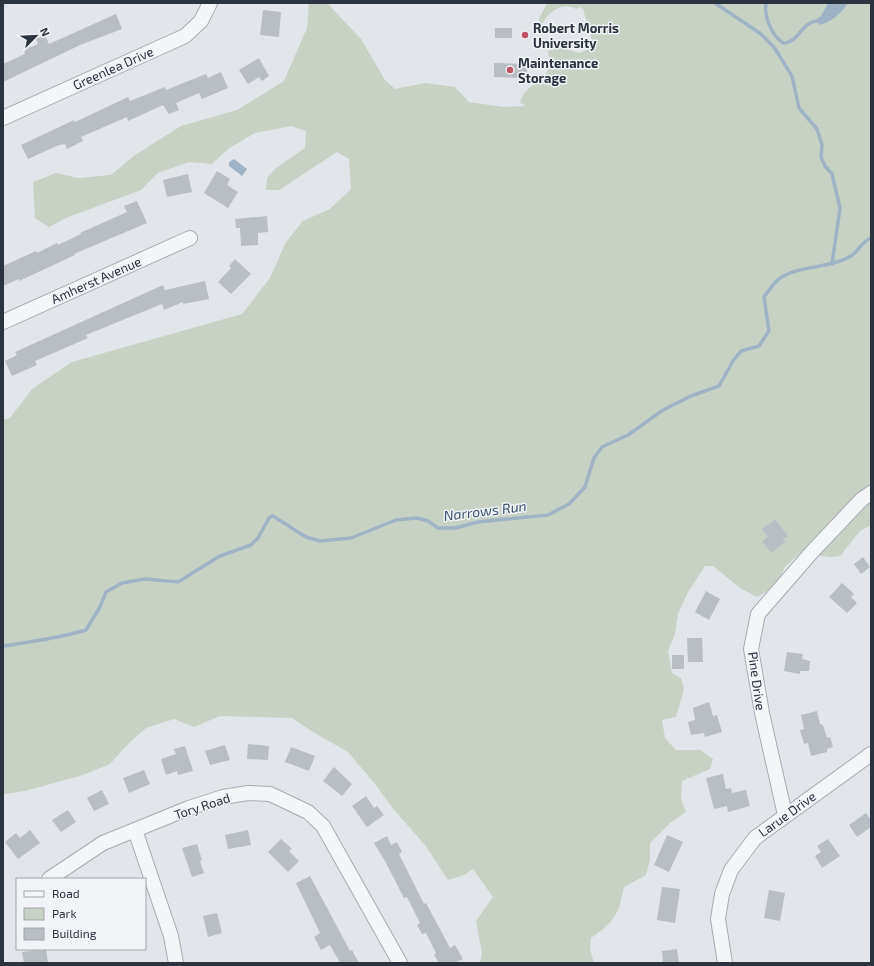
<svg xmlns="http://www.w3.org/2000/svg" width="874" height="966" font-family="'Exo 2',sans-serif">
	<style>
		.green { fill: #c7d2c4 }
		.water { fill: #a0b3c5 }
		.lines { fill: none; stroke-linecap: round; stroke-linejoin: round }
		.stream { stroke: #a0b3c5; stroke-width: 3.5 }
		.building { fill: #b9bec5 }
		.minor-casing { stroke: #a7acb3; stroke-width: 16 }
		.minor { stroke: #f4f5f7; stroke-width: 14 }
		.poi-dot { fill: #c25366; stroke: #f1f3f6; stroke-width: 1.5 }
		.labels { text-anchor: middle; stroke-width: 3; stroke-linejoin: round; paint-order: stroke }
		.poi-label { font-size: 13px; font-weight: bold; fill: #2b333f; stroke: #f1f3f6; text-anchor: start }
		.street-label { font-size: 13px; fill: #2b333f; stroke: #f1f3f6 }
		.water-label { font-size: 14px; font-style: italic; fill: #39536f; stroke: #f1f3f6 }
	</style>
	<rect width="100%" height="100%" fill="#e2e5e9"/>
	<path class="green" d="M 309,3 L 327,3 L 361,39 L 385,80 L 395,89 L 425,83 L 455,87 L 469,102 L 504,107 L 525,106 L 520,102 C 528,77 554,87 548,51 L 560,47 L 580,53 L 588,49 L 592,40 L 583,9 L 580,7 L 576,9 C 560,0 547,14 540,27 L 539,19 L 547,3 L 871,3 L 871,525 L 860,531 L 840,556 L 830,557 L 800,553 L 785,567 L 776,586 L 757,597 L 740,588 L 713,566 L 705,566 L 688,592 L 678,614 L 675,634 L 668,651 L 672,673 L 681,678 L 684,689 L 676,717 L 662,720 L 665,738 L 676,750 L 700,750 L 713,759 L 710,769 L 682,781 L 681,799 L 686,812 L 670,823 L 650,843 L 650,860 L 646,875 L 624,887 C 618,916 615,921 591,938 L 590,950 L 594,963 L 480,963 L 482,953 L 476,921 L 493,897 L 473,869 L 464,875 L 448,880 L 425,845 L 394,810 L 375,784 L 348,752 L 313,732 L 292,718 L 220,716 L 194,727 L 174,719 L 146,728 L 129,743 L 110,764 L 83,775 L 25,791 L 3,794 L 3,420 L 10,418 L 32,389 L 72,362 L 242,314 L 270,278 L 286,242 L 303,221 L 330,209 L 351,189 L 349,159 L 337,152 L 279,190 L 266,190 L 267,178 L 276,168 L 305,148 L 306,131 L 291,126 L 255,133 L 228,149 L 212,164 L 189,162 L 158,173 L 141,190 L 66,218 L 49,227 L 35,218 L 33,182 L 56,173 L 78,178 L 111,175 L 135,155 L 181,126 L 237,110 L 284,81 L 307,28 Z"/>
	<path class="water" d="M 828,3 L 848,3 C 842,12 831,23 819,25 L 817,19 L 821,16 Z
		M 234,159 L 247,169 L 242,176 L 229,166 L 229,162 Z"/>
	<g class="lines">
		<path class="stream" d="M 715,3 L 761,34 L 774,47 L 792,76 L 799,108 L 817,129 L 822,145 L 821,157 L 825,166 L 832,174 L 840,208 L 832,264
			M 766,3 C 764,16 771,35 783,43 C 799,43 801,22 817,21
			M 3,646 C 31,642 59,638 86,630 L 100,607 L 106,592 L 122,583 L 145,579 L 178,582 L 220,556 L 251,545 L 258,538 L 269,518 L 273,516 L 306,537 L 320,541 L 351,538 L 396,520 L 405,519 L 417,518 L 428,521 L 438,528 L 455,528 L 478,522 L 548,515 L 569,504 L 585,487 L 594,458 L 602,447 L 628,435 L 663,410 L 691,396 L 719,386 L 733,361 L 741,351 L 759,346 L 769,331 L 764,297 C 768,292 774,282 780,278 C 800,265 829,269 851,256 C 859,251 860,243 871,238"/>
	</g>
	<path class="building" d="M 263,10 L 281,12 L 279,37 L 260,35 Z
		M 116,14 L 122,29 L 80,45 L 3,82 L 3,64 L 25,54 L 24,50 L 38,44 L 36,39 L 45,35 L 49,44 Z
		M 495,28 L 512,28 L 512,38 L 495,38 Z
		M 259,58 L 269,76 L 262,81 L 259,77 L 248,84 L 239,70 Z
		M 494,63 L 527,64 L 527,78 L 494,77 Z
		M 221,72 L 228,88 L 202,99 L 199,93 L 176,103 L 179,110 L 169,114 L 163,105 L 128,121 L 127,117 L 81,137 L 83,141 L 67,149 L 65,144 L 59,145 L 28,159 L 21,145 L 74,120 L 75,122 L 128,97 L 130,101 L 165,87 L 166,90 L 206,74 L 208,78 Z
		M 217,171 L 230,179 L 227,185 L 238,192 L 228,208 L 204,193 Z
		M 188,174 L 192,192 L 167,197 L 163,180 Z
		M 137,201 L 147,223 L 74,254 L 75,255 L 19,281 L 19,279 L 3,286 L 3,266 L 36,251 L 37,253 L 57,243 L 58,245 L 81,234 L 80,233 L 127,212 L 124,206 Z
		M 267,216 L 268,232 L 258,233 L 258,245 L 241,246 L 240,228 L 236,228 L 235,219 Z
		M 235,259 L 251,274 L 231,294 L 218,282 L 231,268 L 229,266 Z
		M 205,281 L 209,299 L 183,304 L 183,302 L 164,310 L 162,304 L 86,335 L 88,338 L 35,361 L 37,365 L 12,376 L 5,361 L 17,355 L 15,352 L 163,285 L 165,290 Z
		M 775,519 L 788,536 L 783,539 L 785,542 L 771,553 L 762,541 L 768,537 L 762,529 Z
		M 863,557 L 870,567 L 861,574 L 854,564 Z
		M 842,583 L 854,594 L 851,597 L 857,603 L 847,613 L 829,597 Z
		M 706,591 L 720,599 L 709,620 L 695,612 Z
		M 687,638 L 702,638 L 703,662 L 688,662 Z
		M 787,652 L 803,654 L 802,659 L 810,661 L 809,671 L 800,671 L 800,674 L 784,671 Z
		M 672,655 L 684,655 L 684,669 L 672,669 Z
		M 709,702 L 713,716 L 717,715 L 722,732 L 705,737 L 704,733 L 691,735 L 688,722 L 695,720 L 693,708 Z
		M 817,711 L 820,724 L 823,725 L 827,738 L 830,737 L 833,747 L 827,749 L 827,752 L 811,756 L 808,743 L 804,744 L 800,730 L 804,729 L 801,715 Z
		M 248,744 L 269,746 L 268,760 L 247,759 Z
		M 225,745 L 230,760 L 210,765 L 205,751 Z
		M 185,746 L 193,771 L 178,775 L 177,771 L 166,775 L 161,759 L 176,754 L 174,749 Z
		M 291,747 L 315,756 L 309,771 L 285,762 Z
		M 334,767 L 352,784 L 342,796 L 323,781 Z
		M 144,770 L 150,784 L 129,793 L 123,778 Z
		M 723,774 L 726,789 L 731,788 L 732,793 L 746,790 L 750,806 L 728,812 L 727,806 L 714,809 L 706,778 Z
		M 102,790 L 109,804 L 94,811 L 87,798 Z
		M 366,796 L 374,808 L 377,806 L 384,815 L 367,827 L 352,806 Z
		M 68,810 L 76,822 L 61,832 L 52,820 Z
		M 866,813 L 871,820 L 871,827 L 857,837 L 849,825 Z
		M 30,830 L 40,843 L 18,859 L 5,842 L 16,833 L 20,838 Z
		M 248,830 L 251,845 L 228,849 L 225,835 Z
		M 667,835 L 683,842 L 669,872 L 654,865 Z
		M 387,836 L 391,845 L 397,842 L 402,852 L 399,854 L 424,904 L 426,903 L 450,948 L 455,945 L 463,959 L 454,963 L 439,963 L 434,955 L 436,953 L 426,933 L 422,934 L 417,925 L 420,923 L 407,897 L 404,898 L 385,861 L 374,843 Z
		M 281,839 L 292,849 L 289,851 L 299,861 L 288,872 L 268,852 Z
		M 828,839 L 840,856 L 822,868 L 815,856 L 821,852 L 817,846 Z
		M 197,844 L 202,860 L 200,861 L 204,873 L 192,877 L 182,848 Z
		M 310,876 L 350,951 L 352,950 L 359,963 L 340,963 L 330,945 L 321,950 L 314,937 L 320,933 L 296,883 Z
		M 662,887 L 680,889 L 675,923 L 657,920 Z
		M 769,890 L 785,893 L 780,921 L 764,918 Z
		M 217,913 L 222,933 L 208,937 L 203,916 Z
		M 677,949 L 679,963 L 663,963 L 662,951 Z
		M 39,950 L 39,951 L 46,950 L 48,963 L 24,963 L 22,952 Z"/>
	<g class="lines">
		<g class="minor-casing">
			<path id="minor" d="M 3,118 L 185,36 L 201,21 L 210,3
				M 3,322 L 190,238
				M 785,815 L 762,713 L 751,649 L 758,614 L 811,553 L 862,499 L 871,493
				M 135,830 L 171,936 L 176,963
				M 49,879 L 103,843 L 189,808 L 223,797 L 248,793 L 270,794 L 308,812 L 323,826 L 400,963
				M 725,963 L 718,919 L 722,894 L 731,870 L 755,838 L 871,754"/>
		</g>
		<use href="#minor" class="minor"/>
	</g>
	<g class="poi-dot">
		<circle cx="525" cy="35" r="4"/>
		<circle cx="510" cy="70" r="4"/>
	</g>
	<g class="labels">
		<g class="poi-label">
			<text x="533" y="33">Robert Morris<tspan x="533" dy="15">University</tspan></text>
			<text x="518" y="68">Maintenance<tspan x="518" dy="15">Storage</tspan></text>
		</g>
		<g class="street-label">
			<text transform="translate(113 68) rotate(-24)" y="5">Greenlea Drive</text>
			<text transform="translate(96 280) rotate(-24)" y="5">Amherst Avenue</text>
			<text transform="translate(757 681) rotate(82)" y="5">Pine Drive</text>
			<text transform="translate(202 806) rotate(-18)" y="5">Tory Road</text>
			<text transform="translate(787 814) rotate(-36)" y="5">Larue Drive</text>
		</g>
		<g class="water-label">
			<text transform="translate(485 511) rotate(-7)" y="5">Narrows Run</text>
		</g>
	</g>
	<rect width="874" height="966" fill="none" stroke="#2b333f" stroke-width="8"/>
	<rect x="16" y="878" width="130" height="72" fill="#f1f3f6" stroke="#a2a6ad"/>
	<rect x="24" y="891" width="20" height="6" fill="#f4f5f7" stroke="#a2a6ad"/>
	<text x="52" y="898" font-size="12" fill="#2b333f">Road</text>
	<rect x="24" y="908" width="20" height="12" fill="#c7d2c4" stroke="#a2a6ad"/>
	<text x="52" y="918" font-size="12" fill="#2b333f">Park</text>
	<rect x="24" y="928" width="20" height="12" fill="#b9bec5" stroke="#a2a6ad"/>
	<text x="52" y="938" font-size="12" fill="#2b333f">Building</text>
	<g transform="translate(36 36) rotate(66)" stroke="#f1f3f6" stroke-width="3" paint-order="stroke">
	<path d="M0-3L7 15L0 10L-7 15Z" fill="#2b333f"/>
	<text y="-6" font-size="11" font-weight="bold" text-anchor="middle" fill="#2b333f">N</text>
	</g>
</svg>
